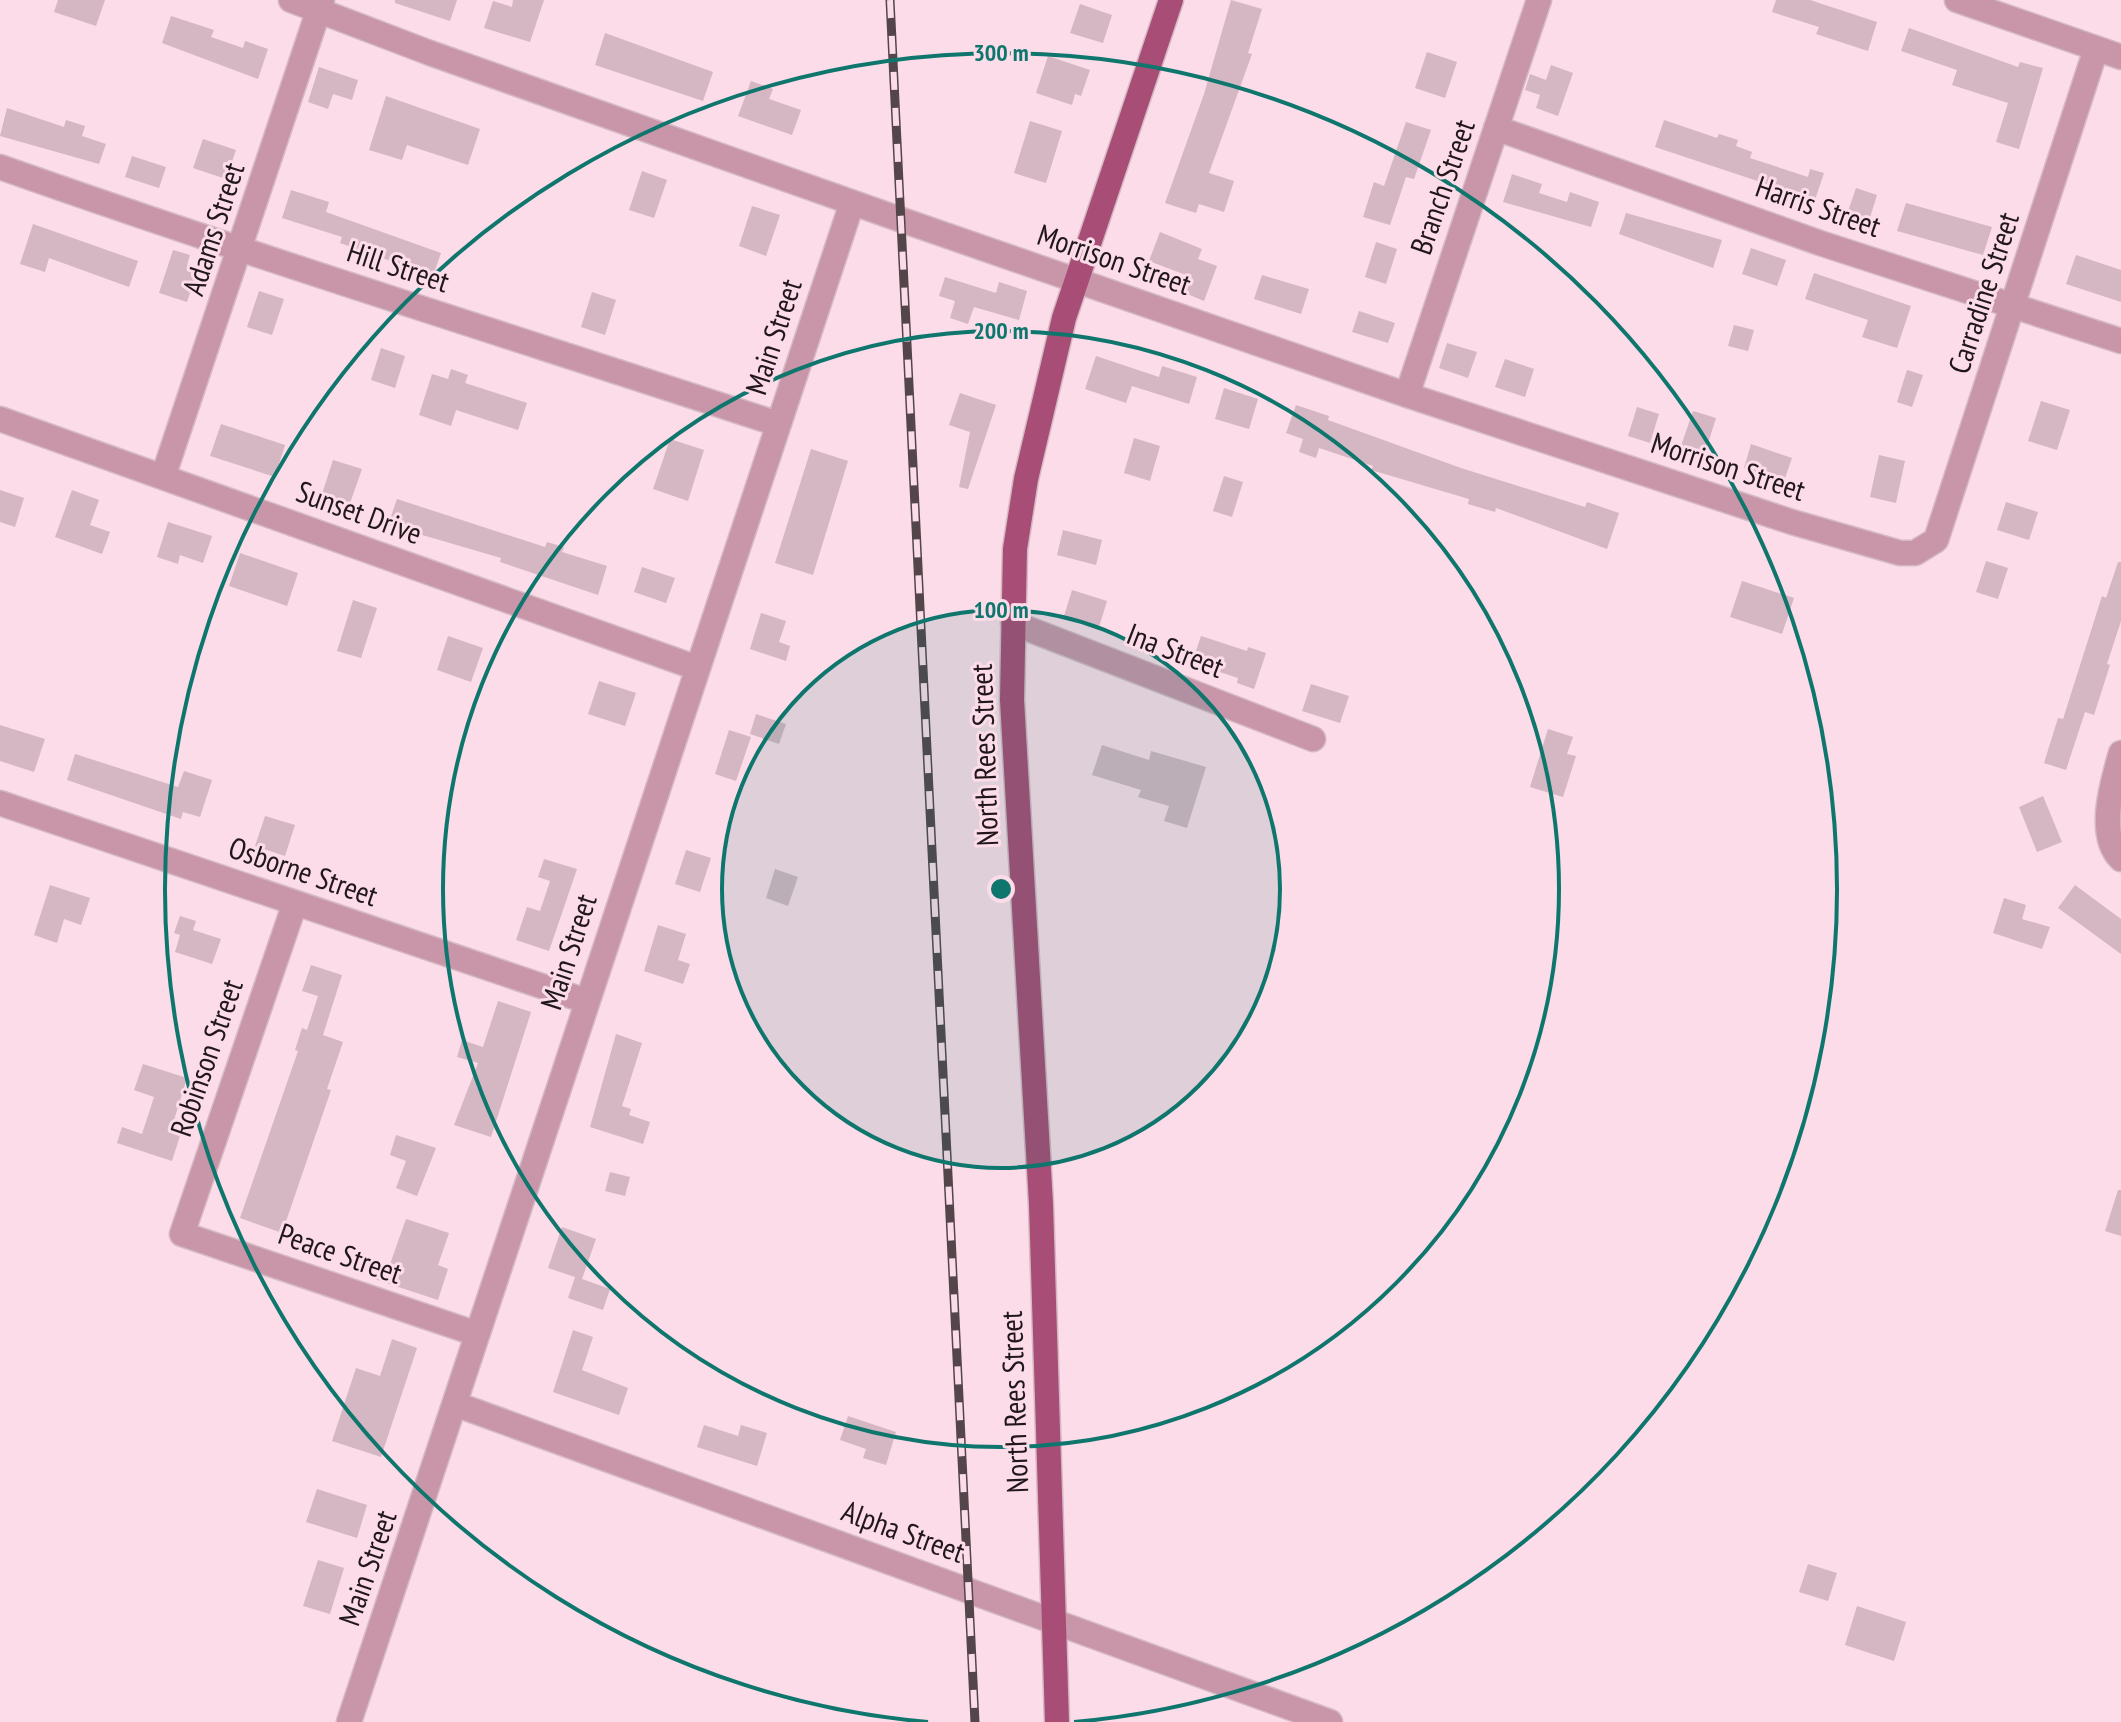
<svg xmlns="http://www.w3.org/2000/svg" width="2121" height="1722" font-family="'PT Sans Narrow',sans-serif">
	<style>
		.building { fill: #d4b7c2 }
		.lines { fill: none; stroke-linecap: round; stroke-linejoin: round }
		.minor-casing { stroke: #d4b9c3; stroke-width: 27 }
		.major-casing { stroke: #d4b9c3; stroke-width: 27 }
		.minor { stroke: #c895a9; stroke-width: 24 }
		.major { stroke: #a74d76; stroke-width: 24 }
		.rail-casing { stroke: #54454b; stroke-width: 9 }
		.rail { stroke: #fbdce8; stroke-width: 6; stroke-dasharray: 18; stroke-linecap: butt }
		.ring { fill: none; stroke: #0f766e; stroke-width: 4 }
		.labels { text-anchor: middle; stroke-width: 6; stroke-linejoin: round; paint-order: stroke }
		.street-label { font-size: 30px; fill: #21171b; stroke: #fbdce8 }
		.centre { fill: #0f766e; stroke: #fbdce8; stroke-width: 4 }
		.ring-label { font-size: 24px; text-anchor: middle; font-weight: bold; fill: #0f766e; stroke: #fbdce8; stroke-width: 6; stroke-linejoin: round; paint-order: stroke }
	</style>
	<rect width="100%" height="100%" fill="#fbdce8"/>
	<path class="building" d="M 58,0 L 105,0 L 96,26 L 54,12 Z
		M 395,0 L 457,0 L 450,21 L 395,3 Z
		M 513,0 L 544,0 L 530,42 L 484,28 L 493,1 L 512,7 Z
		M 1231,0 L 1262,9 L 1248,53 L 1252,54 L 1209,173 L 1234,181 L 1224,212 L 1199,204 L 1196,213 L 1165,203 L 1204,94 Z
		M 1776,0 L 1810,0 L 1877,22 L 1868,51 L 1816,34 L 1819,27 L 1772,12 Z
		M 1080,4 L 1112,15 L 1103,43 L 1070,33 Z
		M 171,16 L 214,30 L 211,37 L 243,48 L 245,41 L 268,49 L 258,79 L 162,43 Z
		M 1909,28 L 2018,67 L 2020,62 L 2043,68 L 2019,149 L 1996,142 L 2008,103 L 1952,85 L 1957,70 L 1901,51 Z
		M 605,33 L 713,72 L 703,101 L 595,65 Z
		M 1427,52 L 1457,62 L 1445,98 L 1415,88 Z
		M 1048,56 L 1090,70 L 1081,96 L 1075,94 L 1072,105 L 1036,93 Z
		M 1551,65 L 1573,73 L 1558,116 L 1536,108 L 1540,95 L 1525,90 L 1530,74 L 1546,80 Z
		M 319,67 L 358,80 L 352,100 L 333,94 L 328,109 L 308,102 Z
		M 751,81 L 773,89 L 769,99 L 801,110 L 792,135 L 738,116 Z
		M 386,96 L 480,129 L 468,165 L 407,145 L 402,160 L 369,150 Z
		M 7,108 L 64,127 L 66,120 L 85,126 L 82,136 L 106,144 L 99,164 L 0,136 Z
		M 1664,120 L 1717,138 L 1719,134 L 1738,140 L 1736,146 L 1752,152 L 1750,158 L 1808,177 L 1810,169 L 1824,173 L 1815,200 L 1655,147 Z
		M 1030,121 L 1062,131 L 1046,183 L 1014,173 Z
		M 1406,122 L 1431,130 L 1414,179 L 1406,177 L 1390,225 L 1363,217 L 1374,182 L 1384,186 Z
		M 203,139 L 236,150 L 226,179 L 193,168 Z
		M 132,156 L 166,167 L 159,188 L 125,177 Z
		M 642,171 L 667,180 L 654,218 L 629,210 Z
		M 1512,174 L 1542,184 L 1539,193 L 1567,202 L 1570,192 L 1599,202 L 1591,227 L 1503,202 Z
		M 1856,188 L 1877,195 L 1868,224 L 1846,217 Z
		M 291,190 L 329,202 L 326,212 L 441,253 L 433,276 L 340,243 L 342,237 L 282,218 Z
		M 1906,203 L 1992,227 L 1983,255 L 1897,231 Z
		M 752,206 L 780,215 L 766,256 L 739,246 Z
		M 1626,213 L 1722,240 L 1713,268 L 1619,234 Z
		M 33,224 L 138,261 L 129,287 L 49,258 L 45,272 L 20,264 Z
		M 1160,232 L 1202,249 L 1198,259 L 1217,266 L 1204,301 L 1185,293 L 1191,277 L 1149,261 Z
		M 1376,242 L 1397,249 L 1386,284 L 1365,277 Z
		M 1751,248 L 1786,260 L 1777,286 L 1742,274 Z
		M 173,250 L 190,255 L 187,265 L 198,268 L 187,302 L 159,293 Z
		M 2076,255 L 2121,270 L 2121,302 L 2066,284 Z
		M 1814,273 L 1911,306 L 1897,348 L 1862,337 L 1868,320 L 1805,299 Z
		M 1262,275 L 1309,289 L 1301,314 L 1254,299 Z
		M 945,277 L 996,293 L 999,282 L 1027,291 L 1019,320 L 974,307 L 968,324 L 950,318 L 955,301 L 939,296 Z
		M 259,291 L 284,299 L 272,335 L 247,327 Z
		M 592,292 L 616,300 L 605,335 L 581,327 Z
		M 1359,311 L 1395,323 L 1388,343 L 1352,332 Z
		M 1734,325 L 1754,330 L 1748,351 L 1728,346 Z
		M 1447,343 L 1477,352 L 1468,378 L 1439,368 Z
		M 381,348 L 405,356 L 395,388 L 371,380 Z
		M 1096,356 L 1159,377 L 1162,366 L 1197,377 L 1189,404 L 1132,386 L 1126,403 L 1085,389 Z
		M 1505,359 L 1534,369 L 1525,397 L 1495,387 Z
		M 451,369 L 468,375 L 465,383 L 527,403 L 518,430 L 456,410 L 451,426 L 419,415 L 432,374 L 448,379 Z
		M 1907,370 L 1923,375 L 1912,407 L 1897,402 Z
		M 1224,388 L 1258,399 L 1249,429 L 1215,419 Z
		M 960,393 L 996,405 L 968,489 L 959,487 L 970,432 L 949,425 Z
		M 2041,401 L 2070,410 L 2057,450 L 2028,441 Z
		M 1296,405 L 1329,416 L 1328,420 L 1461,468 L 1585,507 L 1587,502 L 1619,513 L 1607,549 L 1496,508 L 1495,512 L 1468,504 L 1469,499 L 1371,470 L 1373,466 L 1319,448 L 1316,458 L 1299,452 L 1303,439 L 1286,433 Z
		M 1637,407 L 1659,414 L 1650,443 L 1628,436 Z
		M 1693,411 L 1716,418 L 1705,453 L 1681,446 Z
		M 221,424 L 285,445 L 275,477 L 210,456 Z
		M 1134,438 L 1160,446 L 1150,481 L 1124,473 Z
		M 670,439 L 704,450 L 688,501 L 653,489 Z
		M 1751,444 L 1792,458 L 1784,481 L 1744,468 Z
		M 811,449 L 848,461 L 813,575 L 775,563 Z
		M 1879,455 L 1905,461 L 1896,503 L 1870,497 Z
		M 333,460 L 362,469 L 349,506 L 321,497 Z
		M 1224,476 L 1243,482 L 1232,517 L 1213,511 Z
		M 0,490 L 24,498 L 15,527 L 0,522 Z
		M 72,490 L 99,500 L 90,525 L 110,532 L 102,554 L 55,537 Z
		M 397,499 L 545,547 L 547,542 L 564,547 L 562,552 L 607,566 L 598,595 L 500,562 L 501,558 L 388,525 Z
		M 2006,502 L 2038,512 L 2029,540 L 1997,530 Z
		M 168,522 L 212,536 L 203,563 L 180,555 L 178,564 L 157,557 Z
		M 1063,530 L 1102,540 L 1096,565 L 1057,555 Z
		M 240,553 L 298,573 L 287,606 L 229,586 Z
		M 1986,561 L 2008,568 L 1998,599 L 1976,592 Z
		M 2118,562 L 2121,562 L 2121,621 L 2107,664 L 2110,665 L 2094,715 L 2085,712 L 2066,770 L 2044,763 L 2058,718 L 2063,719 L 2102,596 L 2106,598 Z
		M 642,567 L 675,578 L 666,603 L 634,592 Z
		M 1742,581 L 1794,598 L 1782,634 L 1730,617 Z
		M 1072,590 L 1107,601 L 1099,627 L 1064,616 Z
		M 353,600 L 377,608 L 361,658 L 337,651 Z
		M 761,613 L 786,621 L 779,642 L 790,646 L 786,661 L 750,649 Z
		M 448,636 L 483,648 L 471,682 L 437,670 Z
		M 1201,636 L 1247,651 L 1248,647 L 1266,653 L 1254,689 L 1237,683 L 1238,678 L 1192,663 Z
		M 599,681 L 636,693 L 625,726 L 588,714 Z
		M 1311,684 L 1349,696 L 1340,723 L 1302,711 Z
		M 756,714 L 786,724 L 779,744 L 750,734 Z
		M 0,725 L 45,739 L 34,772 L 0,761 Z
		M 1548,729 L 1573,737 L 1567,754 L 1576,756 L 1563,797 L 1530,787 Z
		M 729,730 L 751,737 L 736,781 L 715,774 Z
		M 1102,745 L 1149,760 L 1151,751 L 1206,767 L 1187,828 L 1164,821 L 1169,806 L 1138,797 L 1141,790 L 1092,775 Z
		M 75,754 L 178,787 L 184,771 L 212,780 L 200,817 L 183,812 L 181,819 L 67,780 Z
		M 2043,796 L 2062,842 L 2037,852 L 2019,807 Z
		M 265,816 L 295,825 L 285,856 L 255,846 Z
		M 686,850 L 711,858 L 700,892 L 675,884 Z
		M 544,859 L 577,869 L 549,951 L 516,940 L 527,907 L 540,911 L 550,881 L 538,877 Z
		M 775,869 L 798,877 L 788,906 L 766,898 Z
		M 50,885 L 90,898 L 81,925 L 64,919 L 57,943 L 34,935 Z
		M 2075,885 L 2121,919 L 2121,954 L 2058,908 Z
		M 2004,898 L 2026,905 L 2022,919 L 2050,927 L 2042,949 L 1993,933 Z
		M 180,916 L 196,921 L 193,930 L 221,939 L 212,964 L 175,952 L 180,935 L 174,933 Z
		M 658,925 L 686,934 L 678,960 L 690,964 L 683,984 L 644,971 Z
		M 311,965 L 342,975 L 323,1035 L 343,1042 L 327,1089 L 331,1090 L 282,1233 L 240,1218 L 298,1051 L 295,1050 L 302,1028 L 307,1030 L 318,996 L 302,991 Z
		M 498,1001 L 531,1012 L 491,1137 L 454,1125 L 478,1063 L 457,1057 L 462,1040 L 483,1047 Z
		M 616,1034 L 642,1043 L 622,1106 L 631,1109 L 629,1115 L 650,1122 L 643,1144 L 590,1127 Z
		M 143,1064 L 187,1078 L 174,1120 L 184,1123 L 172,1161 L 117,1143 L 122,1127 L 142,1134 L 154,1097 L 134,1090 Z
		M 396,1135 L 436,1148 L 417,1196 L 396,1188 L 406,1161 L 390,1155 Z
		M 610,1172 L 630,1177 L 625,1196 L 605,1191 Z
		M 2118,1190 L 2121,1190 L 2121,1236 L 2105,1231 Z
		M 406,1219 L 449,1233 L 438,1265 L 448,1269 L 438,1300 L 374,1279 L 379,1263 L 389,1267 Z
		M 562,1227 L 596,1239 L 582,1279 L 610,1289 L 603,1310 L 568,1298 L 575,1277 L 548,1268 Z
		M 573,1330 L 593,1337 L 582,1370 L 628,1388 L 619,1415 L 553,1392 Z
		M 392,1339 L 417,1348 L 381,1457 L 332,1441 L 356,1368 L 380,1376 Z
		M 848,1416 L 896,1432 L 886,1465 L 863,1458 L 866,1449 L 840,1440 Z
		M 704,1425 L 738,1436 L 741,1425 L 767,1433 L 757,1466 L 697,1447 Z
		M 317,1489 L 367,1505 L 357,1538 L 306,1522 Z
		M 318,1560 L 344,1568 L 330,1614 L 303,1606 Z
		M 1808,1564 L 1837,1573 L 1828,1601 L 1799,1592 Z
		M 1857,1606 L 1906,1622 L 1894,1661 L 1845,1645 Z"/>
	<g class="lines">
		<g class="minor-casing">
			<path id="minor" d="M 291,0 L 430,53 L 899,219 L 1407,395 L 1792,522 L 1900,553 L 1915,553 L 1936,540 L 2096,49
				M 1957,0 L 2121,57
				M 1496,128 L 1820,243 L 2121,341
				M 0,167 C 258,258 519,339 778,424
				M 1407,395 L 1539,0
				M 0,419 L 697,668
				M 163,477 L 322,0
				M 1013,623 L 1313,739
				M 2121,753 C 2113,781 2096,835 2121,859
				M 0,803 L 586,1001
				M 295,903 L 182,1234 L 477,1334
				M 455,1404 L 1330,1722
				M 349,1722 L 852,203"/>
		</g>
		<g class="major-casing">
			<path id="major" d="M 1057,1722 L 1041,1204 L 1012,700 L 1015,549 L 1026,479 L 1064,318 L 1171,0"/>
		</g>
		<use href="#minor" class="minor"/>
		<use href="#major" class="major"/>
		<g class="rail-casing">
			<path id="rail" d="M 890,0 L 975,1722"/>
		</g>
		<use href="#rail" class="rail"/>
	</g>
	<circle cx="1001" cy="889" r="279" fill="#0f766e" fill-opacity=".12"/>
	<g class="ring">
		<circle cx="1001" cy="889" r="279"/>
		<circle cx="1001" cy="889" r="558"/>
		<path d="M928 1722A836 836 0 1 1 1074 1722"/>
	</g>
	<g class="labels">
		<g class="street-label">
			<text transform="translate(1443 187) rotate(-71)" y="10">Branch Street</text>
			<text transform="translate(1818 207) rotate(19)" y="10">Harris Street</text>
			<text transform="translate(214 229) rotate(-72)" y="10">Adams Street</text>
			<text transform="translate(1114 260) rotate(19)" y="10">Morrison Street</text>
			<text transform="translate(398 267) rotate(18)" y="10">Hill Street</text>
			<text transform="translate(1984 293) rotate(-72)" y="10">Carradine Street</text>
			<text transform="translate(774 337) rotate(-72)" y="10">Main Street</text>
			<text transform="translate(1728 467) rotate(18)" y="10">Morrison Street</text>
			<text transform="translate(359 513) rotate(20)" y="10">Sunset Drive</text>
			<text transform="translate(1175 651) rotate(21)" y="10">Ina Street</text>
			<text transform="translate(985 755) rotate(-92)" y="10">North Rees Street</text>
			<text transform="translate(303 872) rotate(19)" y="10">Osborne Street</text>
			<text transform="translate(569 952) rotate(-72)" y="10">Main Street</text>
			<text transform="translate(207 1058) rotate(-71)" y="10">Robinson Street</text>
			<text transform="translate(340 1254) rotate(19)" y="10">Peace Street</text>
			<text transform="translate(1015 1402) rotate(-92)" y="10">North Rees Street</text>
			<text transform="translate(903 1532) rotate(20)" y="10">Alpha Street</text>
			<text transform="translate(368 1568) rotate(-71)" y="10">Main Street</text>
		</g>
	</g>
	<circle cx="1001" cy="889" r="12" class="centre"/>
	<g class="ring-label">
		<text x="1001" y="61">300 m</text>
		<text x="1001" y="339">200 m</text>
		<text x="1001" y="618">100 m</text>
	</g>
</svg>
